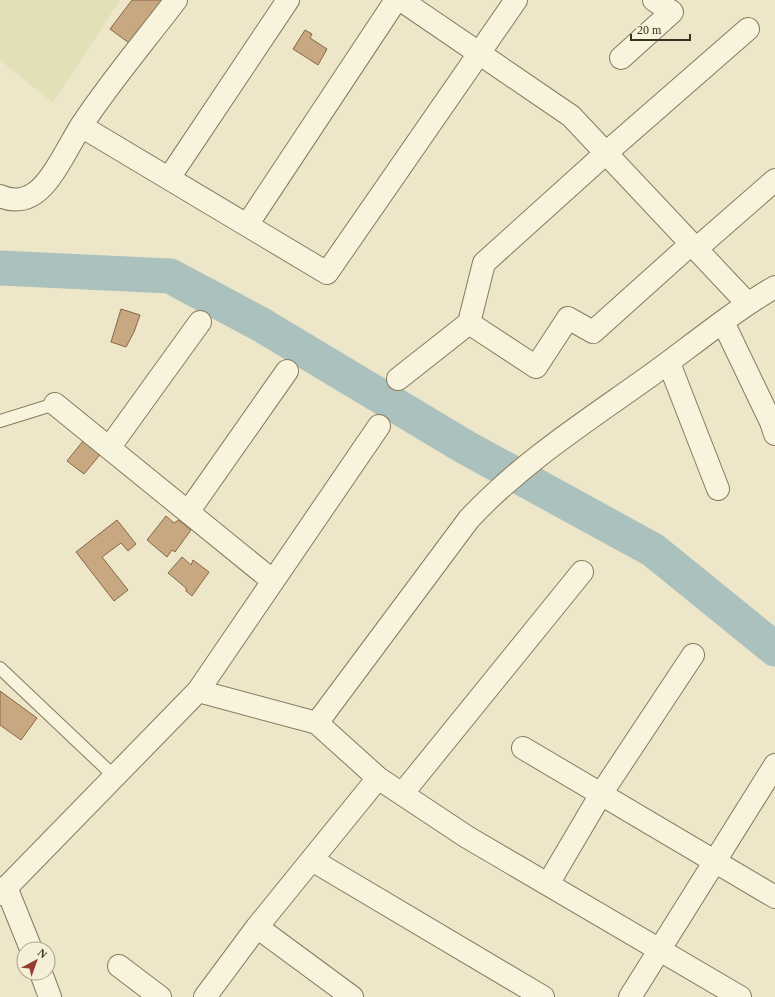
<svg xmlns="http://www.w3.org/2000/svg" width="775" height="997" font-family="'Times New Roman',serif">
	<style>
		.farmland { fill: #e2e0b7 }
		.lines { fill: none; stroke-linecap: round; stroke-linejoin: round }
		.river { stroke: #aac1bd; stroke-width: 35 }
		.building { fill: #c8a881; stroke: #866746 }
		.service-casing { stroke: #887a5f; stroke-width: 14 }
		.minor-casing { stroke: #887a5f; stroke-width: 24 }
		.service { stroke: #f7f3dc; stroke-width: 12 }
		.minor { stroke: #f7f3dc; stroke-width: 22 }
	</style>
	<rect width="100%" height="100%" fill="#ede6c9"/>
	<path class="farmland" d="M 0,0 L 120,0 L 53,103 L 0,60 Z"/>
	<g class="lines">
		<path class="river" d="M 0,268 L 170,276 L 260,324 L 465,447 L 653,550 L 775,649"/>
	</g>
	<path class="building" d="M 132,0 L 171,0 L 136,48 L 110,29 Z
		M 305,30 L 312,34 L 310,38 L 327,49 L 318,65 L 293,49 Z
		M 121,309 L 140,315 L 134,332 L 126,347 L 111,342 Z
		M 83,441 L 103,451 L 84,474 L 67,461 Z
		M 166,516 L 174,523 L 179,520 L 191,530 L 175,552 L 172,550 L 167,557 L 147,540 Z
		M 117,520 L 136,544 L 128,551 L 121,543 L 102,557 L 128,590 L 114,601 L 76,552 Z
		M 182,557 L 191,565 L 193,560 L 209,572 L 192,596 L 186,591 L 186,588 L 168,573 Z
		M 0,691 L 37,718 L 21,740 L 0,725 Z"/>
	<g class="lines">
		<g class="service-casing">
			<path id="service" d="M 0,421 L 55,404
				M 0,668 L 115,777"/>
		</g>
		<g class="minor-casing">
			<path id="minor" d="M 401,0 L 571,116 L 747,303
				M 621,58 L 672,12 L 654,0
				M 81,126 L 327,273 L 516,0
				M 169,178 L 288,0
				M 0,196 C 11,201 24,201 35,193 C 52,182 69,145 81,126 C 110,82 144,42 176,0
				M 247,225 L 396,0
				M 696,249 L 775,180
				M 723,322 L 771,422 L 775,434
				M 469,323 L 536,367 L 568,318 L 593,332 L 691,244
				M 669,363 L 718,489
				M 398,379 L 469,323 L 484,263 L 606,153 L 748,29
				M 55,404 L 273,581
				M 109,448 L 200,322
				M 188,512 L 287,371
				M 198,691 L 317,723 L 378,778 L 467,837 L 740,997
				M 317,723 L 469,519 C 523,461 590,419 654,373 C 694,344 732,312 775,287
				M 523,748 L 775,897
				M 402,794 L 582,572
				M 312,860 L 543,997
				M 548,884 L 601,794 L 693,655
				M 6,887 L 31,949
				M 0,894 L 198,691 L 379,426
				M 257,927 L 352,997
				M 119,966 L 160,997
				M 41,973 L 50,997
				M 205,997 L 257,927 L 378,778
				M 630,997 L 775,765"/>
		</g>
		<use href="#service" class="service"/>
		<use href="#minor" class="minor"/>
	</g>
	<g transform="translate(36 961) rotate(41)"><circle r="19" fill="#f4f0d8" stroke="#a9a38f"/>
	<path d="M0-3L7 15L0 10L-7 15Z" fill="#943e32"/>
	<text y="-6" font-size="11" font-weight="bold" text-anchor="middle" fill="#393021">N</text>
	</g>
	<path d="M631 34v6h59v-6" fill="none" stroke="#393021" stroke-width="2"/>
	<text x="637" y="34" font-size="12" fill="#393021" stroke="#f4f0d8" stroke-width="3" paint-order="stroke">20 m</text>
</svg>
